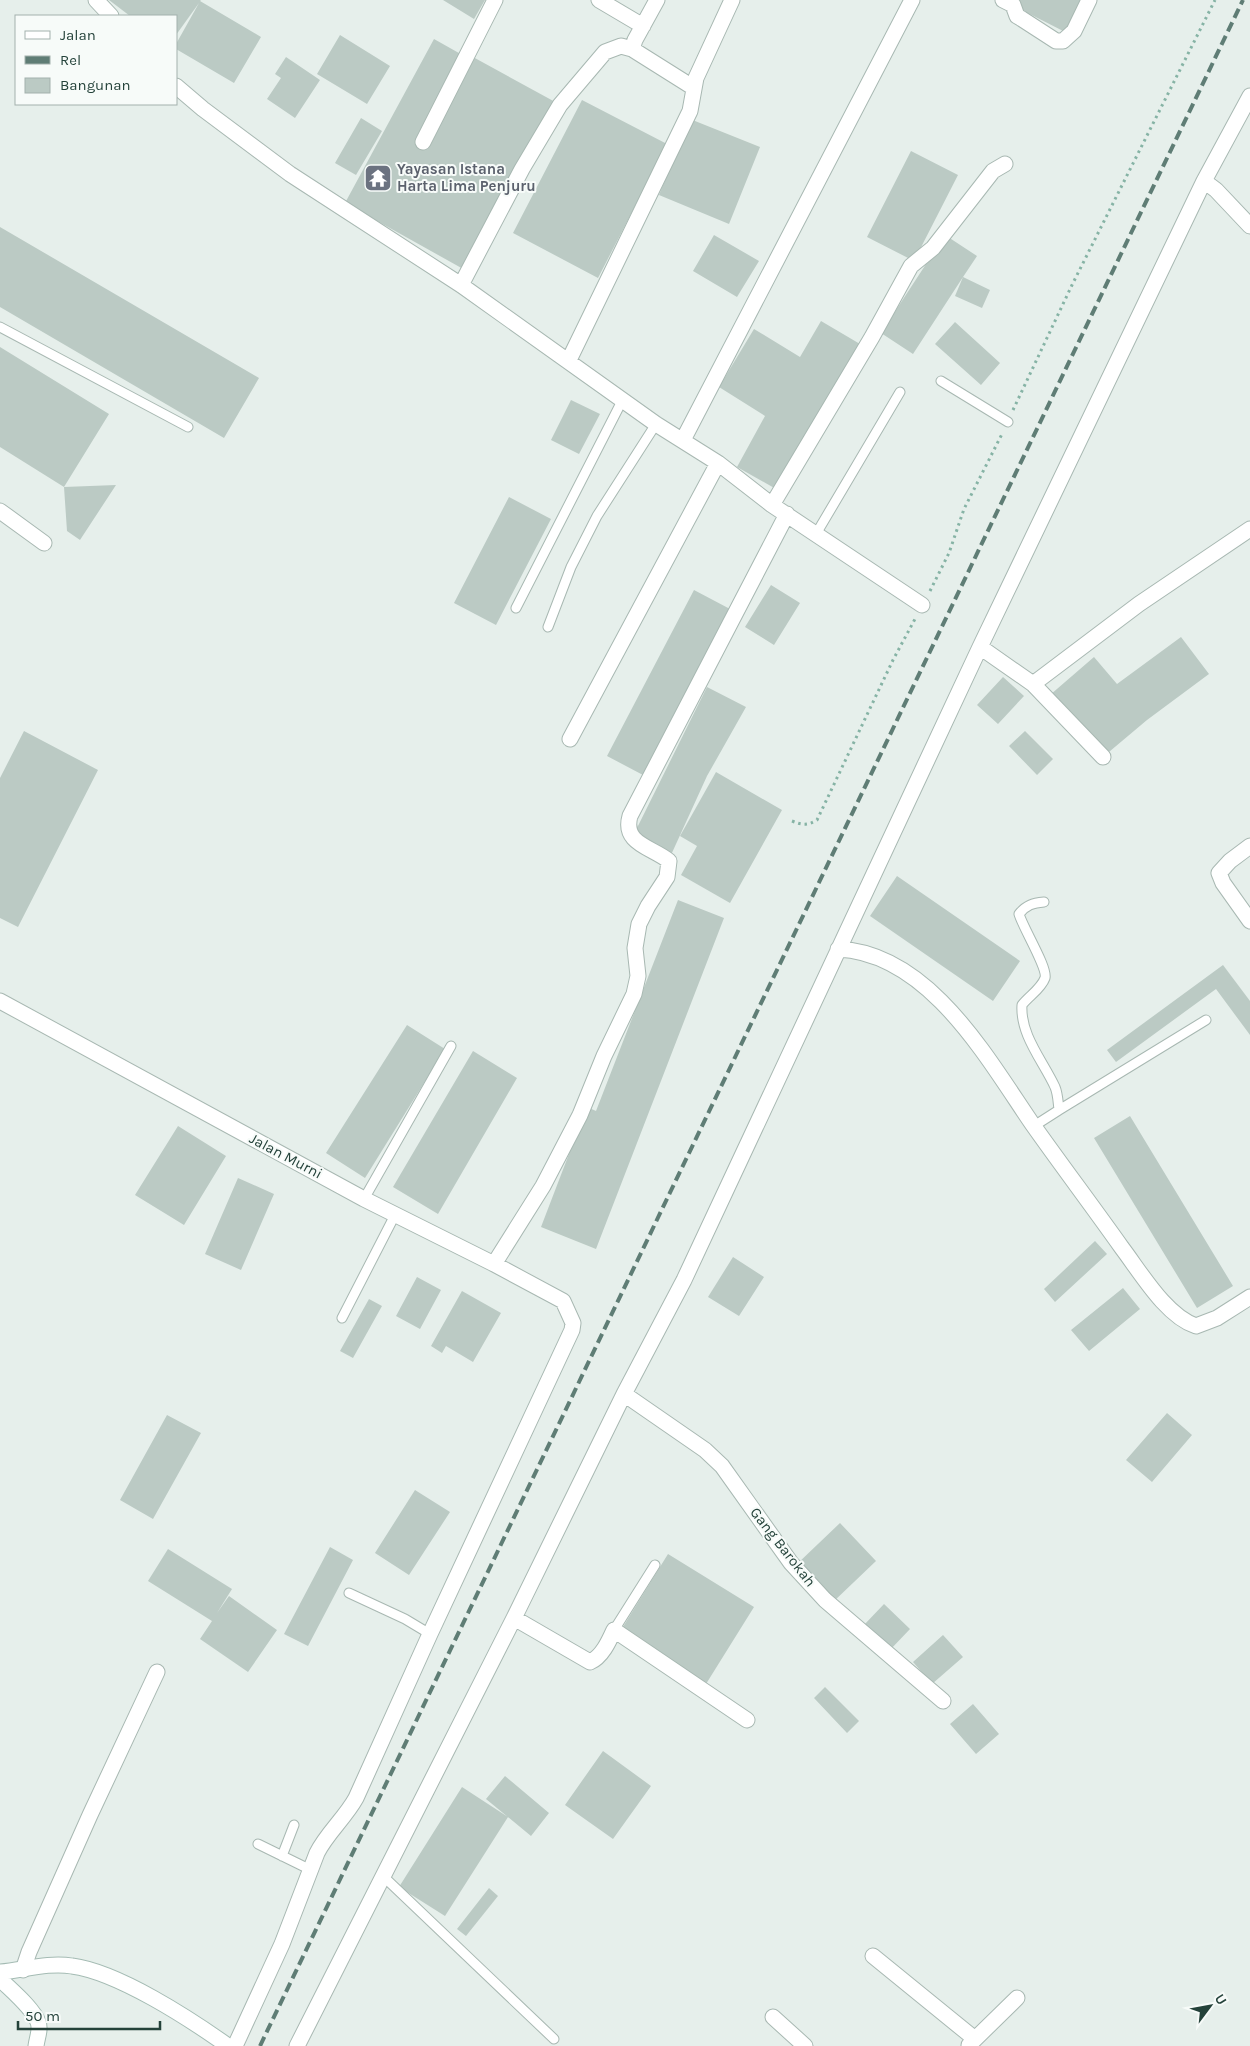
<svg xmlns="http://www.w3.org/2000/svg" width="1250" height="2046" font-family="Karla,sans-serif">
	<style>
		.building { fill: #bbcac4 }
		.lines { fill: none; stroke-linecap: round; stroke-linejoin: round }
		.service-casing { stroke: #a8b8b2; stroke-width: 11 }
		.minor-casing { stroke: #a8b8b2; stroke-width: 17 }
		.secondary-casing { stroke: #a4bbb3; stroke-width: 17 }
		.path { stroke: #86b3a5; stroke-width: 3; stroke-dasharray: 2.5 4; stroke-linecap: butt }
		.service { stroke: #fff; stroke-width: 9 }
		.minor { stroke: #fff; stroke-width: 15 }
		.secondary { stroke: #fff; stroke-width: 15 }
		.rail { stroke: #5f7d75; stroke-width: 4; stroke-dasharray: 10 5; stroke-linecap: butt }
		.labels { text-anchor: middle; stroke-width: 4; stroke-linejoin: round; paint-order: stroke }
		.worship-label { font-size: 15px; font-weight: bold; fill: #5b616d; stroke: #f7fbf9; text-anchor: start }
		.street-label { font-size: 15px; fill: #24423a; stroke: #f7fbf9 }
	</style>
	<rect width="100%" height="100%" fill="#e6efeb"/>
	<path class="building" d="M 109,0 L 201,0 L 200,1 L 261,37 L 234,83 L 176,49 L 176,44 L 199,3 L 176,35 L 176,16 L 130,16 Z
		M 443,0 L 485,0 L 474,19 Z
		M 1020,0 L 1086,0 L 1069,34 L 1016,7 Z
		M 340,35 L 390,66 L 367,104 L 317,74 Z
		M 434,39 L 466,57 L 417,146 L 423,149 L 473,57 L 557,103 L 465,270 L 345,203 Z
		M 286,57 L 320,80 L 295,118 L 267,99 L 281,78 L 275,74 Z
		M 582,100 L 667,144 L 598,278 L 513,233 Z
		M 361,118 L 382,131 L 356,175 L 335,163 Z
		M 690,119 L 760,147 L 729,224 L 659,195 Z
		M 911,151 L 958,175 L 914,261 L 867,237 Z
		M 0,227 L 259,378 L 224,438 L 0,307 Z
		M 714,235 L 759,261 L 737,297 L 693,271 Z
		M 945,235 L 977,256 L 963,277 L 990,290 L 982,308 L 955,296 L 963,277 L 913,354 L 881,333 Z
		M 821,321 L 860,344 L 776,489 L 737,467 L 765,416 L 719,387 L 754,329 L 800,357 Z
		M 955,322 L 1000,363 L 981,385 L 935,344 Z
		M 0,347 L 109,414 L 64,487 L 0,447 Z
		M 571,400 L 600,414 L 579,454 L 551,440 Z
		M 116,485 L 80,540 L 67,531 L 64,487 Z
		M 509,497 L 551,519 L 496,625 L 454,603 Z
		M 771,585 L 800,603 L 774,645 L 745,627 Z
		M 694,590 L 730,609 L 643,775 L 607,756 Z
		M 1181,637 L 1209,674 L 1147,720 L 1103,757 L 1050,695 L 1094,657 L 1117,684 Z
		M 1003,677 L 1024,696 L 998,724 L 977,705 Z
		M 707,687 L 746,707 L 707,776 L 671,855 L 633,836 Z
		M 24,731 L 98,770 L 18,927 L 0,918 L 0,778 Z
		M 1025,731 L 1053,759 L 1037,775 L 1009,746 Z
		M 716,772 L 782,810 L 730,903 L 681,875 L 697,846 L 680,836 Z
		M 897,876 L 1020,961 L 993,1001 L 870,916 Z
		M 678,900 L 724,918 L 596,1249 L 541,1227 L 587,1107 L 596,1111 Z
		M 1223,965 L 1250,1001 L 1250,1035 L 1216,989 L 1116,1062 L 1107,1050 Z
		M 407,1025 L 445,1049 L 365,1178 L 326,1153 Z
		M 473,1051 L 517,1078 L 438,1214 L 393,1187 Z
		M 1130,1116 L 1233,1286 L 1197,1308 L 1094,1138 Z
		M 178,1126 L 226,1156 L 184,1225 L 135,1195 Z
		M 238,1178 L 274,1194 L 241,1270 L 205,1254 Z
		M 1095,1241 L 1107,1254 L 1055,1302 L 1044,1289 Z
		M 733,1257 L 764,1277 L 739,1316 L 708,1297 Z
		M 417,1277 L 441,1290 L 420,1329 L 396,1316 Z
		M 1123,1288 L 1140,1309 L 1089,1351 L 1071,1330 Z
		M 462,1291 L 501,1313 L 473,1362 L 446,1346 L 442,1353 L 431,1346 Z
		M 369,1299 L 382,1306 L 353,1358 L 340,1351 Z
		M 1167,1413 L 1192,1435 L 1152,1482 L 1126,1460 Z
		M 167,1415 L 201,1433 L 153,1519 L 120,1500 Z
		M 415,1490 L 450,1512 L 409,1575 L 375,1553 Z
		M 840,1523 L 876,1561 L 832,1603 L 796,1565 Z
		M 330,1547 L 353,1560 L 308,1646 L 284,1634 Z
		M 168,1549 L 232,1589 L 217,1613 L 229,1596 L 277,1630 L 248,1672 L 200,1639 L 212,1621 L 148,1581 Z
		M 668,1554 L 754,1607 L 706,1684 L 621,1630 Z
		M 884,1604 L 910,1629 L 890,1650 L 864,1625 Z
		M 943,1635 L 963,1657 L 932,1684 L 913,1662 Z
		M 825,1687 L 859,1721 L 847,1733 L 814,1698 Z
		M 973,1704 L 999,1734 L 976,1754 L 950,1724 Z
		M 603,1751 L 651,1786 L 613,1839 L 565,1805 Z
		M 505,1776 L 549,1813 L 531,1836 L 486,1799 Z
		M 462,1787 L 508,1817 L 445,1916 L 399,1887 Z
		M 489,1888 L 498,1896 L 466,1936 L 457,1929 Z"/>
	<g class="lines">
		<g class="service-casing">
			<path id="service" d="M 0,327 L 188,427
				M 941,381 L 1008,422
				M 816,534 L 900,392
				M 516,608 L 623,399
				M 548,627 L 571,567 L 597,516 L 656,424
				M 1059,1110 L 1206,1020
				M 1034,1126 L 1059,1110 C 1058,1102 1058,1094 1055,1087 C 1043,1061 1020,1035 1022,1005 C 1029,996 1041,989 1045,978 C 1048,968 1023,928 1019,914 C 1026,905 1033,903 1044,902
				M 364,1199 L 451,1046
				M 342,1318 L 395,1215
				M 349,1593 L 405,1619 L 430,1634
				M 614,1630 L 655,1565
				M 258,1844 L 311,1870
				M 282,1856 L 294,1825
				M 384,1877 L 554,2039"/>
		</g>
		<g class="minor-casing">
			<path id="minor" d="M 96,0 L 111,16
				M 599,0 L 643,26
				M 1003,0 L 1013,5 L 1017,16 L 1022,19 L 1056,41 L 1063,41 L 1074,31 L 1089,0
				M 632,49 L 635,40 L 657,0
				M 176,86 L 203,109 L 290,174 L 461,285 L 656,424 L 718,463 L 772,505 L 922,605
				M 423,142 L 495,0
				M 1204,181 L 1216,190 L 1250,226
				M 461,285 L 522,169 L 560,105 L 605,52 L 621,46 L 632,49 L 694,88
				M 569,360 L 690,111 L 696,78 L 732,0
				M 683,440 L 912,0
				M 772,505 L 872,337 L 911,266 L 933,248 L 993,171 L 1005,164
				M 0,511 L 44,543
				M 980,647 L 1033,684 L 1103,757
				M 1033,684 L 1139,604 L 1250,529
				M 570,739 L 718,463
				M 1250,846 L 1230,861 L 1219,873 L 1223,883 L 1250,921
				M 838,949 C 929,953 987,1058 1033,1125 C 1062,1166 1093,1207 1122,1248 C 1141,1273 1166,1316 1196,1326 L 1217,1318 L 1250,1297
				M 0,1001 L 364,1199 L 494,1264 L 563,1301 L 573,1323 L 572,1330 L 430,1634 L 356,1798 C 345,1818 327,1833 317,1853 L 282,1944 L 235,2046
				M 494,1264 L 543,1186 L 580,1115 L 604,1056 L 634,994 L 638,976 L 635,948 L 639,924 L 648,906 L 667,877 L 669,861 C 652,847 622,844 630,816 L 787,514
				M 624,1394 L 705,1450 L 722,1466 L 791,1563 L 825,1600 L 943,1701
				M 514,1618 L 590,1662 C 602,1657 609,1641 614,1630 L 747,1720
				M 873,1956 L 975,2039
				M 23,1970 L 29,1952 L 90,1815 L 157,1672
				M 773,2017 L 805,2046
				M 969,2045 L 1017,1998
				M 297,2046 L 514,1618 L 624,1394 L 684,1280 L 980,647 L 1204,181 L 1250,96"/>
		</g>
		<g class="secondary-casing">
			<path id="secondary" d="M 0,1972 C 23,1970 49,1962 72,1966 C 118,1972 190,2019 228,2046
				M 0,1979 C 11,1990 33,2008 38,2022 C 41,2029 37,2038 36,2046"/>
		</g>
		<path class="path" d="M 1013,410 L 1072,285 L 1215,0
			M 930,591 L 949,553 L 964,509 L 1002,434
			M 792,821 C 802,825 807,826 817,820 L 893,660 L 915,619"/>
		<use href="#service" class="service"/>
		<use href="#minor" class="minor"/>
		<use href="#secondary" class="secondary"/>
		<path class="rail" d="M 260,2046 L 1243,0"/>
	</g>
	<defs>
		<g id="temple-square" transform="scale(1.4375)"><rect x="-9" y="-9" width="18" height="18" rx="4" fill="#6b7280" stroke="#f7fbf9"/><path d="M0-6L5-2H3V0L6.5 2.5H4V6H1.5V3h-3V6H-4V2.5H-6.5L-3 0V-2H-5Z" fill="#fff"/></g>
	</defs>
	<g fill-rule="evenodd">
		<use href="#temple-square" x="378" y="178"/>
	</g>
	<g class="labels">
		<g class="worship-label">
			<text x="397" y="174">Yayasan Istana<tspan x="397" dy="17">Harta Lima Penjuru</tspan></text>
		</g>
		<g class="street-label">
			<text transform="translate(286 1156) rotate(28)" y="5">Jalan Murni</text>
			<text transform="translate(783 1547) rotate(52)" y="5">Gang Barokah</text>
		</g>
	</g>
	<rect x="15" y="15" width="162" height="90" fill="#f7fbf9" stroke="#a3b1ad"/>
	<rect x="25" y="31" width="25" height="8" fill="#ffffff" stroke="#a3b1ad"/>
	<text x="60" y="40" font-size="15" fill="#24423a">Jalan</text>
	<rect x="25" y="56" width="25" height="8" fill="#5f7d75" stroke="#a3b1ad"/>
	<text x="60" y="65" font-size="15" fill="#24423a">Rel</text>
	<rect x="25" y="78" width="25" height="15" fill="#bbcac4" stroke="#a3b1ad"/>
	<text x="60" y="90" font-size="15" fill="#24423a">Bangunan</text>
	<g transform="translate(1210 2006) rotate(58)" stroke="#f7fbf9" stroke-width="4" paint-order="stroke">
	<path d="M0-4L9 19L0 12L-9 19Z" fill="#24423a"/>
	<text y="-8" font-size="14" font-weight="bold" text-anchor="middle" fill="#24423a">U</text>
	</g>
	<path d="M18 2021v8h142v-8" fill="none" stroke="#24423a" stroke-width="2.5"/>
	<text x="25" y="2021" font-size="15" fill="#24423a" stroke="#f7fbf9" stroke-width="4" paint-order="stroke">50 m</text>
</svg>
